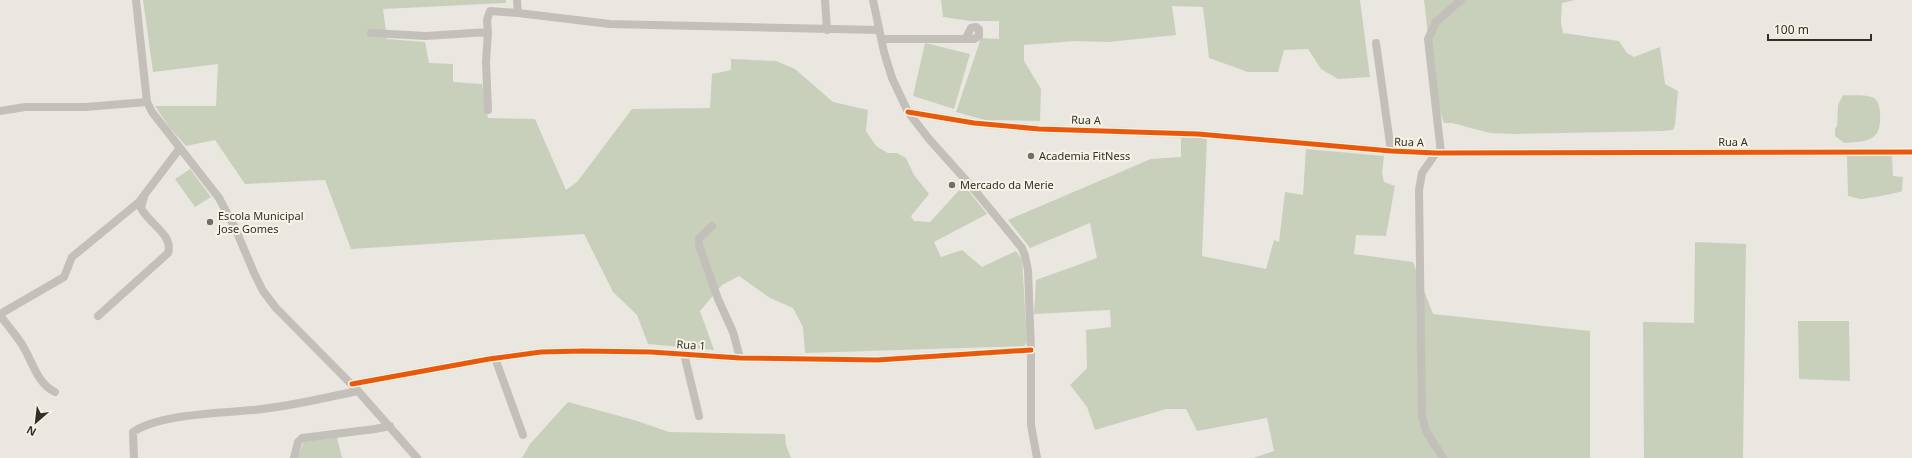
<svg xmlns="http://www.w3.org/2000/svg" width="1912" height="458" font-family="'Noto Sans',sans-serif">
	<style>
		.green { fill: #c8d0bb }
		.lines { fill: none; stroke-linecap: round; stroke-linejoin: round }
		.street { stroke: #c3bfb9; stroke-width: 8 }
		.cycleway-casing { stroke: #f7f3e7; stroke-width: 8 }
		.cycleway { stroke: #e8590c; stroke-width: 5 }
		.poi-dot { fill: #736f68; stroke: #f7f3e7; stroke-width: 1.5 }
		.labels { text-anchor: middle; stroke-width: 4; stroke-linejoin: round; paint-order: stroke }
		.street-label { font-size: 11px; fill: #332e28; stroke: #f7f3e7 }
		.poi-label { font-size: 11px; fill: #332e28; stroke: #f7f3e7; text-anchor: start }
	</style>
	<rect width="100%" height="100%" fill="#eae7e0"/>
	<path class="green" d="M 143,0 L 506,0 L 506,3 L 383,9 L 387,39 L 425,42 L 429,63 L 453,64 L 453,82 L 482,84 L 488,118 L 535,119 L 566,190 L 577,182 L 632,109 L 710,108 L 712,74 L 731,70 L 731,59 L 776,61 L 795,69 L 833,102 L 868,110 L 866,131 L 876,146 L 888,153 L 897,153 L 906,158 L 914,175 L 929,194 L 911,216 L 914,221 L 930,222 L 964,185 L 987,214 L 934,242 L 941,257 L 962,250 L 982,267 L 1016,251 L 1022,259 L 1027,342 L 1024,346 L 805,353 L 803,327 L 793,308 L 770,298 L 739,276 L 722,285 L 700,311 L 714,350 L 648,344 L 637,315 L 613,292 L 584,234 L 351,249 L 325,180 L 245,184 L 215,140 L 186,146 L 169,127 L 155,106 L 216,106 L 218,64 L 153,72 Z
		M 941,0 L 1360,0 L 1370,77 L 1338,79 L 1321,69 L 1308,49 L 1284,50 L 1278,72 L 1248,72 L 1209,58 L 1203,7 L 1172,6 L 1176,35 L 1108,42 L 1076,41 L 1024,45 L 1024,61 L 1041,89 L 1040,121 L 985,120 L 956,112 L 981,38 L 999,39 L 999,21 L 970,21 L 943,17 Z
		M 1424,0 L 1575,0 L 1562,3 L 1561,23 L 1563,33 L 1619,41 L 1627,53 L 1634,57 L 1660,47 L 1665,84 L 1678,91 L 1675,125 L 1673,130 L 1663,131 L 1513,134 L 1490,133 L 1452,123 L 1444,123 C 1431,90 1429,37 1424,0 Z
		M 925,43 L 970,54 L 954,109 L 913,96 Z
		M 1843,95 C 1852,96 1866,94 1874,98 C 1879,102 1880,108 1880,114 C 1882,142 1867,141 1844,143 L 1835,136 L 1835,129 L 1837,126 L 1838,105 Z
		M 1181,138 L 1207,138 L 1202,256 L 1266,269 L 1274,240 L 1279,242 L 1285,192 L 1303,195 L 1306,149 L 1384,156 L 1382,173 L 1384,182 L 1395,186 L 1386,236 L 1356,235 L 1354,254 L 1413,262 L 1433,314 L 1590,331 L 1590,458 L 1253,458 L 1274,451 L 1267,418 L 1197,431 L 1186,409 L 1166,409 L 1095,430 L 1087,407 L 1070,385 L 1087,368 L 1086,330 L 1111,327 L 1110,310 L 1034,314 L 1036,280 L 1097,258 L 1090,223 L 1030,248 L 1008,220 L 1151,159 L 1181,157 Z
		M 1847,155 L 1892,156 L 1893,176 L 1903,177 L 1902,191 C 1899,193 1865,199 1861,199 C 1856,198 1852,197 1848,196 Z
		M 190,169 L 211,197 L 195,207 L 175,179 Z
		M 1695,242 L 1746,244 L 1743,458 L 1644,458 L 1643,322 L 1694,323 Z
		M 1798,321 L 1849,321 L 1850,381 L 1799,379 Z
		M 568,402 L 634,420 L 669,432 L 785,434 L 786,445 L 791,458 L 522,458 L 530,444 Z
		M 336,434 L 342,458 L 297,458 L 306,436 Z"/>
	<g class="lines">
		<path class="street" d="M 136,0 L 147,102 L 152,112 L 219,198 L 235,228 L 255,275 L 263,291 L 276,308 L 358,391 L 417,458
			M 517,0 L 518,13
			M 825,0 L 827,30
			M 873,0 L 884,52 L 892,78 L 908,112 L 929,139 L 972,187 L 1022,248 L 1025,256 L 1028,270 L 1031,350 L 1031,425 L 1037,458
			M 371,33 L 426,36 L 488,32
			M 881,39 L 974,39 L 979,36 L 979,29 L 976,27 L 971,28 L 966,38
			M 1376,43 L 1391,151
			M 488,110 L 486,62 L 488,32 L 487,20 L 490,11 L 518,13 L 610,24 L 879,30
			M 0,111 L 25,107 L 85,107 L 147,102
			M 908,112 L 974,123 L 1039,129 L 1198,134 L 1391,151 L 1436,153 L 1912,152
			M 1436,153 L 1422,173 L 1419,190 L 1422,416 L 1426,431 L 1443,458
			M 1441,153 L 1428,39 L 1436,22 L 1461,0
			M 712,226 L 699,239 L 699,245 L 718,299 L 733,332 L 740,358
			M 0,314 L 64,277 L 72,257 L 139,202 L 180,148
			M 0,315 C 7,325 15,334 21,343 C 32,359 36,383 55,392
			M 98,316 L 168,253 C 174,235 148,223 141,208 L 144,197
			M 684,354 L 699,416
			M 495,358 L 523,435
			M 352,384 L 489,359 L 541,352 L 583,351 L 651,352 L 740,358 L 877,360 L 1031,350
			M 134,458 L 133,432 C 160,414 220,413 253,410 C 288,407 323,398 358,391
			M 294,458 L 298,442 L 302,438 L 375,429 L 390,426"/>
		<g class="cycleway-casing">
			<path id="cycleway" d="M 908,112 L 974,123 L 1039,129 L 1198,134 L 1391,151 L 1436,153 L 1912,152
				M 352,384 L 489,359 L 541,352 L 583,351 L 651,352 L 740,358 L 877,360 L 1031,350"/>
		</g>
		<use href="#cycleway" class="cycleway"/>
	</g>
	<g class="poi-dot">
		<circle cx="1031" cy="156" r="4"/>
		<circle cx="952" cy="185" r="4"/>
		<circle cx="210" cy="222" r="4"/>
	</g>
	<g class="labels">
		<g class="street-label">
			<text transform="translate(1086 120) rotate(2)" y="4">Rua A</text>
			<text transform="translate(1409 142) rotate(2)" y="4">Rua A</text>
			<text x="1733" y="146">Rua A</text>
			<text transform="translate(691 345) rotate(4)" y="4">Rua 1</text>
		</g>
		<g class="poi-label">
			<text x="1039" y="160">Academia FitNess</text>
			<text x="960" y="189">Mercado da Merie</text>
			<text x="218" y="220">Escola Municipal<tspan x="218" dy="13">Jose Gomes</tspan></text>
		</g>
	</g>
	<g transform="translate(36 422) rotate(208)" stroke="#f7f3e7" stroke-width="3" paint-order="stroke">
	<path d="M0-3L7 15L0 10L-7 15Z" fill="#332e28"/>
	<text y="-6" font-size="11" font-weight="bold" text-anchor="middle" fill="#332e28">N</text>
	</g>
	<path d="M1768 34v6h103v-6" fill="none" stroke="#332e28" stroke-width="2"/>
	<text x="1774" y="34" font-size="12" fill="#332e28" stroke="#f7f3e7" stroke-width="3" paint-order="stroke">100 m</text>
</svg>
